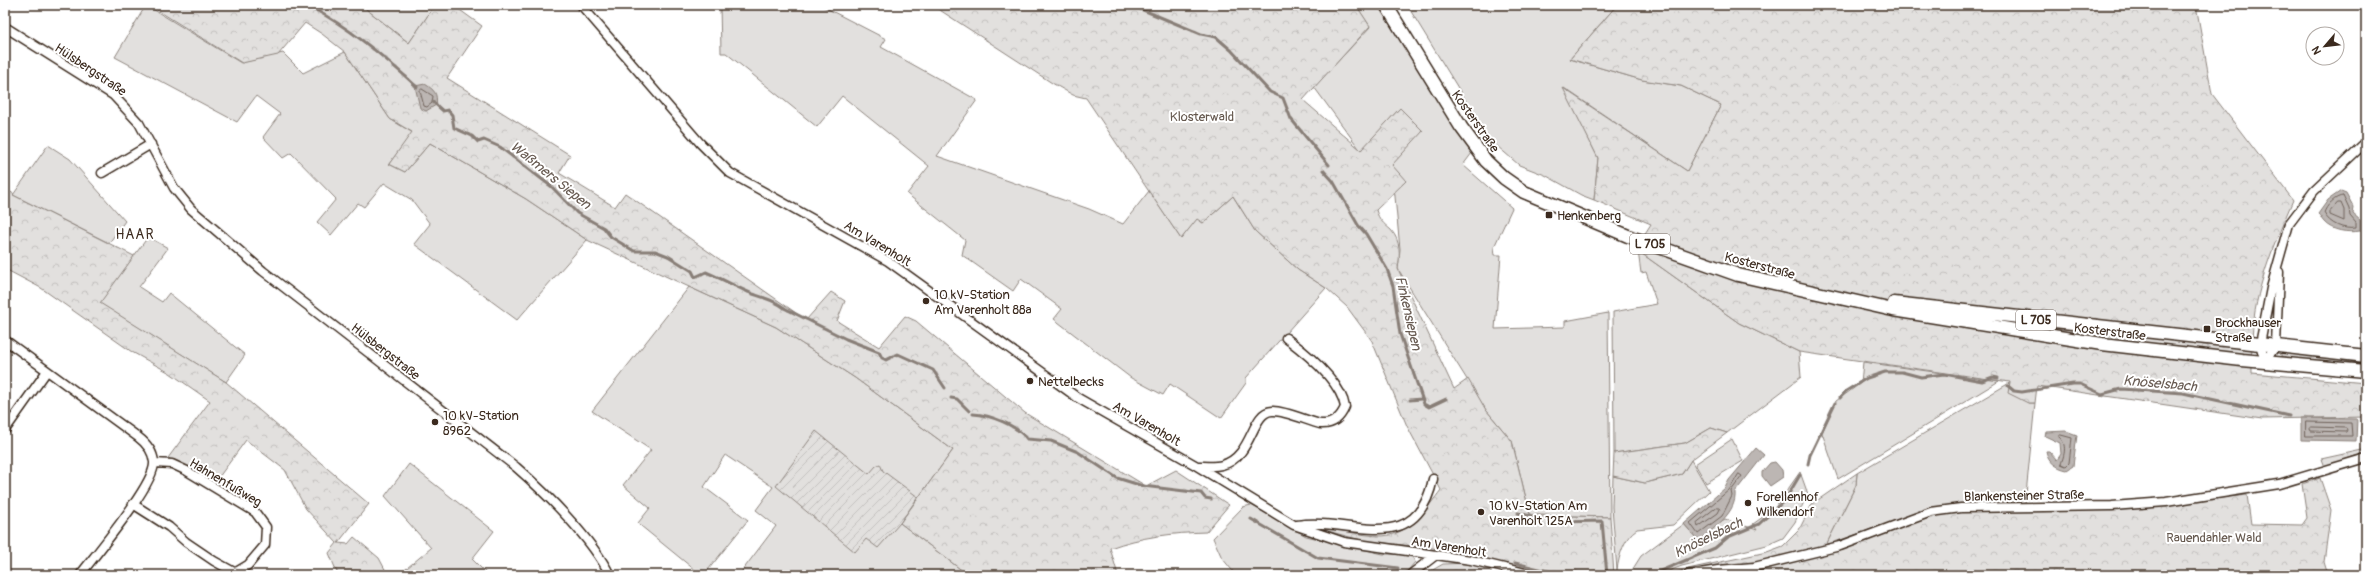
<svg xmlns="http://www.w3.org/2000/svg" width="2371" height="580" font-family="Pangolin,sans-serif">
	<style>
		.green { fill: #e2e0de; stroke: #8e857e }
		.forest { fill: url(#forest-crowns); stroke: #8e857e }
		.garden { fill: url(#garden-furrows); stroke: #8e857e }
		.water { fill: #bcb6b3; stroke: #887e77 }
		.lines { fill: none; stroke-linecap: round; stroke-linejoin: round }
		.shore { stroke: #6f625a; stroke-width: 1 }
		.stream { stroke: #887e77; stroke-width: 3 }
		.minor-casing { stroke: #3b2a1e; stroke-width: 11 }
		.primary-casing { stroke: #3b2a1e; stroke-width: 15 }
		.minor { stroke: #fff; stroke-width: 8 }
		.primary { stroke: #fff; stroke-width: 12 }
		.poi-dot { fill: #3b2a1e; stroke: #fff; stroke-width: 1.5 }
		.labels { text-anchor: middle; stroke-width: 4; stroke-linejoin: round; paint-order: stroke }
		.shield { fill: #fff; stroke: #766a62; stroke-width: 1 }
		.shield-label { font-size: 12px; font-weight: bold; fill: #3b2a1e }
		.street-label { font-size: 13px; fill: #3b2a1e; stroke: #fff }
		.park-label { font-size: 13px; fill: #65584e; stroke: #fff }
		.poi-label { font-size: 13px; fill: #3b2a1e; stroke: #fff; text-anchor: start }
		.water-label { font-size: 14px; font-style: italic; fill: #685b52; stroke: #fff }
		.neighbourhood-label { font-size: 14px; letter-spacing: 1px; fill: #3b2a1e; stroke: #fff }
	</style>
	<defs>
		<pattern id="forest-crowns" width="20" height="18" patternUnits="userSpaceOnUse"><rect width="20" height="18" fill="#e2e0de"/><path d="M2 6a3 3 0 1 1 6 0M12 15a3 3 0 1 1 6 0" fill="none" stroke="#c3c0be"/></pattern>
		<pattern id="garden-furrows" width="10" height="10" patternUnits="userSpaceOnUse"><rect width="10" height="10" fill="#e2e0de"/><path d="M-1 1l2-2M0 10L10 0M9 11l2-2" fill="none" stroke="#c3c0be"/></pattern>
	</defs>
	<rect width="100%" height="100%" fill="#fff"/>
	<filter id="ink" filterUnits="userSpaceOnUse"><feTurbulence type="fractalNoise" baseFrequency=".025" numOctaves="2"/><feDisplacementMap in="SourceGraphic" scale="8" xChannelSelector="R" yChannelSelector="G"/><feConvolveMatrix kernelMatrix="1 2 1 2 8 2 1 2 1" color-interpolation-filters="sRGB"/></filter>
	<g filter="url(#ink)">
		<path class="green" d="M 146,5 L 241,63 L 283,53 L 303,73 L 345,52 L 390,119 L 413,133 L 389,164 L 405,172 L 430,143 L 526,199 L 587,240 L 517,320 L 414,244 L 430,224 L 412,200 L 384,183 L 364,207 L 358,203 L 331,235 L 317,222 L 336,199 L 291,153 L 283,158 L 263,137 L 280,114 L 256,96 L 237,122 L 115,57 Z
			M 361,5 L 435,5 L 409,43 Z
			M 720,5 L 820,5 L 886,39 L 881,47 L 977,100 L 937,156 L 1089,209 L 1123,224 L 1149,191 L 1181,239 L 1197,218 L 1203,223 L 1233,196 L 1255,231 L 1298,270 L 1326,288 L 1246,378 L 1246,383 L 1221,418 L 1170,384 L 1163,395 L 1131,378 L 1054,319 L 1062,309 L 1021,279 L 1013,291 L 962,255 L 965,240 L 907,194 L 929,166 L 842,96 L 817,127 L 726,53 L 721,53 Z
			M 1356,5 L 1379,5 L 1472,153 L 1463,165 L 1512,208 L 1494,247 L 1495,255 L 1501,255 L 1495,329 L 1565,327 L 1565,321 L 1608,313 L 1610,517 L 1530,515 L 1512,441 L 1486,410 L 1398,269 L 1400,249 L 1392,165 L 1400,108 L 1361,151 L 1314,87 L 1370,27 Z
			M 1407,5 L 1617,5 L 1570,59 L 1642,80 L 1681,86 L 1721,105 L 1687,171 L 1564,88 L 1598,158 L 1594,200 L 1581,195 L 1545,175 L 1519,165 L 1490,140 Z
			M 48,145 L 70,159 L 125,221 L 109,243 L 13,195 Z
			M 148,237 L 168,248 L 139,287 L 162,302 L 169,293 L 245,355 L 226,382 L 99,303 Z
			M 1638,251 L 1739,323 L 1799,352 L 1801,377 L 1727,433 L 1711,428 L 1685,443 L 1614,453 L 1613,312 L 1657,304 L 1646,272 L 1641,273 Z
			M 689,287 L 776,327 L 855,378 L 953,450 L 900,523 L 968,575 L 739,575 L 776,526 L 756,510 L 773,487 L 725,455 L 704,487 L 748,520 L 704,575 L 701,575 L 641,526 L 638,523 L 650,508 L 623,485 L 651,450 L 592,411 Z
			M 2285,352 L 2366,361 L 2366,366 L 2286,358 L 2280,354 Z
			M 1863,362 L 1999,381 L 1838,479 L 1822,433 L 1836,401 L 1861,383 Z
			M 2011,382 L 2028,403 L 2035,403 L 2025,504 L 1929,509 L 1826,545 L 1856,485 L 1857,473 Z
			M 1732,439 L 1743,461 L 1706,483 L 1695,464 Z
			M 1691,460 L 1709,491 L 1673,525 L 1637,529 C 1624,537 1619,556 1617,570 L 1612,507 L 1613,476 L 1645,483 L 1682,474 Z
			M 409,464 L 494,531 L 472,559 L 488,575 L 403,575 L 401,573 L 431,548 L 385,496 Z
			M 1800,472 L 1809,497 L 1803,504 L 1795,522 L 1783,538 L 1767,545 L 1682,566 L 1658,575 L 1629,575 L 1641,556 L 1684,524 L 1697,539 L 1701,540 L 1714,526 L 1725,519 L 1757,530 L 1753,524 L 1774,509 Z
			M 1251,505 L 1306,536 L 1383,554 L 1411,554 L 1415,562 L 1404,575 L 1236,575 L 1222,558 L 1213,538 L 1243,507 Z"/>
		<path class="forest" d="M 149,5 L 361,5 L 409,43 L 435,5 L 453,5 L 482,26 L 447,78 L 570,155 L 559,173 L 615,207 L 625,193 L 806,320 L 831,292 L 845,301 L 837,321 L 879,347 L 905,316 L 916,321 L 1025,413 L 1146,486 L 1176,470 L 1229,505 L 1206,532 C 1173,533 1140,537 1110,548 L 1118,575 L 968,575 L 900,523 L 953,450 L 855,378 L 776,327 L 587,240 L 526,199 L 430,143 L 405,172 L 389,164 L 412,132 L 390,119 L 345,52 L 322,34 L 305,23 L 278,55 L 242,63 Z
			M 932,5 L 1356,5 L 1370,26 L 1303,100 L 1361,150 L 1400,108 L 1423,131 L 1392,165 L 1406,181 L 1376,210 C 1379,220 1383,223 1391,230 C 1401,241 1400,255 1398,269 L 1454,389 L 1468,379 L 1486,410 L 1512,441 L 1530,515 L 1610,517 L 1614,575 L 1554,575 L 1433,548 L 1364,541 L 1317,528 L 1319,526 C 1336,529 1374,539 1390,535 C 1412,530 1428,507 1441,490 L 1407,426 L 1372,341 L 1347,307 L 1326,288 L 1298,270 L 1255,231 L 1233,196 L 1203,223 L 1197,219 L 1181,239 L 1086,98 L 1073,95 L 1052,83 Z
			M 1617,5 L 2196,5 L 2212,94 L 2293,200 C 2276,240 2257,283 2253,327 C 2251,342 2252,358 2252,373 L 2366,383 L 2366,417 L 2262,419 L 2037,386 L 2035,403 L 2028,403 L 2008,393 L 2010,382 L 1799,352 L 1739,323 L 1638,251 L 1637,246 L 1651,224 L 1594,200 L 1598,158 L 1563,88 L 1687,171 L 1721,105 L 1681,86 L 1642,80 L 1570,59 Z
			M 5,189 L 14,194 L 13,195 L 134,256 L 100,303 L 226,382 L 369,504 L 338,543 L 348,544 L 354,537 L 379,558 L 388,575 L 338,575 L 329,553 L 337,543 L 306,509 L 285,470 L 246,440 L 216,481 L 168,458 L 210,401 L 170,373 L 132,352 L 41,288 L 5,269 Z
			M 1711,428 L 1727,433 L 1691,460 L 1682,474 L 1645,483 L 1613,476 L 1614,453 L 1685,443 Z
			M 2366,446 L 2366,452 L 2324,467 L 2321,459 L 2362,450 Z
			M 1857,473 L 1856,485 L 1826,545 L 1752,564 L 1718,567 L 1691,570 L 1681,575 L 1671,575 L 1683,570 L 1767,552 L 1783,546 L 1799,530 L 1812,504 Z
			M 2320,478 L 2331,510 L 2324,562 L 2328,575 L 1727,575 L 1840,550 L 1933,516 L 1962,511 L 2140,507 L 2247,495 L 2251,524 L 2302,525 L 2307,518 L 2302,484 Z
			M 1469,563 L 1491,567 L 1491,575 L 1424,575 L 1443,564 Z"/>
		<path class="garden" d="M 816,431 L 869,474 L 876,466 L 880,464 L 883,471 L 918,497 L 900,523 L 878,548 L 866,539 L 855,552 L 776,486 Z"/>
		<path class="water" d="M 425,84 C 434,90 438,93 436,105 L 426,111 L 420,108 L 415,86 Z
			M 2341,191 L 2346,193 L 2354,208 L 2353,214 L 2360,220 L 2360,231 C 2348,233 2332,231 2324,222 C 2321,219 2321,216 2318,214 L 2328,200 Z
			M 2301,418 L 2357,419 L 2356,441 L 2301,440 Z
			M 2066,431 L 2077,435 L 2073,466 L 2067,470 C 2057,468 2048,462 2046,451 L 2049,451 L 2057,460 L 2061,454 L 2060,443 L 2045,436 L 2046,432 Z
			M 1756,448 L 1764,455 L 1735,492 C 1737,513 1714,527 1701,540 L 1697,539 L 1684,524 L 1725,488 L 1729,480 Z
			M 1775,462 L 1782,470 L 1783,477 L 1770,486 L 1762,476 L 1762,472 L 1770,463 Z"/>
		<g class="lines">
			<path class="shore" d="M 422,89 L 433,96 L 432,103 L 427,107 L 424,106 L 420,91 Z
				M 2343,196 L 2349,209 L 2350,216 L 2356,223 L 2356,228 C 2344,230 2329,224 2324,213 C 2326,206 2335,196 2343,196 Z
				M 2338,203 L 2341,203 L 2344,210 L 2344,221 L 2330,215 L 2330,212 Z
				M 2306,422 L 2351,423 L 2352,436 L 2306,436 Z
				M 2312,427 L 2346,428 L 2347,430 L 2346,432 L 2311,431 L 2310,429 Z
				M 2061,435 L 2072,438 L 2069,463 L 2066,466 L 2061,464 C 2064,455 2068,445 2059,437 Z
				M 1739,474 L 1742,476 L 1731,491 L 1732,496 L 1722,516 L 1698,534 L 1690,523 L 1729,490 Z
				M 1717,507 L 1720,509 L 1718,513 L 1698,527 L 1697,523 Z"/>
			<path class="stream" d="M 290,5 L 297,10 L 304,5 L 310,9 L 314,9 C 353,30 386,58 417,87
				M 1131,5 L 1201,34 L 1216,37 L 1231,50 L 1270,92 L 1283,98 L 1291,119 L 1329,165
				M 433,102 L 443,111 L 448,110 L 452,115 L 454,128 L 472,136 L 478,142 L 484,140 L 500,147 L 552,187 L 577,213 L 604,228 L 611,237 L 634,251 L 655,251 L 668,256 L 692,271 L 695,277 L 706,272 C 721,278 737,288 753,294 C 765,298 776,301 786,309 L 846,339 L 879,352 L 882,358 L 886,360 L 898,354 L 933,370 L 945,388
				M 1323,170 L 1333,181 L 1358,225 L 1366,234 L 1387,269 L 1393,286 L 1400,334 L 1424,404 L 1429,407 L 1446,399
				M 2008,386 L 2014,391 L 2022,392 L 2073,384 L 2080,384 L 2102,394 L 2121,389 L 2183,393 L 2289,416
				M 951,398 L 957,399 L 969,411
				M 1840,398 L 1846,391 L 1867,378 L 1885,372 L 1902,372 L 1921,377 L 1944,374 L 1982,381 L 1993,377 L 1998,378
				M 1410,400 L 1421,399
				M 973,414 C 991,415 1016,425 1027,439 L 1051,441 L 1078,452 L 1117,478 L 1143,486 L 1201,493 L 1205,498 L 1211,499
				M 1808,464 L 1810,455 L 1835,403
				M 1518,513 L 1559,522 L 1602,521 L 1607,575
				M 1251,519 L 1318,558 L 1398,568
				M 1515,563 L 1564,575
				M 1651,575 L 1715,548 L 1728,537 L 1759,524 L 1785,500 L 1800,475"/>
			<g class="minor-casing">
				<path id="minor" d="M 581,5 L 700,143 L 730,173 L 888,261 L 1078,398 L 1197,466 L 1294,525 L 1344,542 L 1471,560 L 1534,575
					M 5,27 L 113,95 L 139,123 L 174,188 L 191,209 L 263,271 L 516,467 C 547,494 592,539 610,575
					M 102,173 L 151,144
					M 5,340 L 138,437 C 146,443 153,452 154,462 C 156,483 95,555 80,575
					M 2265,362 L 2260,344 L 2271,288 L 2289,224 L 2314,191 L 2366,142
					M 2265,362 L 2276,345 L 2279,272
					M 5,430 L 47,371
					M 1198,466 C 1205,466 1215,467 1222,465 C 1253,457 1251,412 1272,411 C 1283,410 1308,421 1320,424 C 1332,425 1340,419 1345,407 C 1341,381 1306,353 1286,338
					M 133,504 L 169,527 L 186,542 L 214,561 L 234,572 L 238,571 L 248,565 L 265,545 L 266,527 L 255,512 L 187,471 L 172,464 L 154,463
					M 1297,525 C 1349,516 1416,560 1433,479
					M 1410,575 L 1436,555
					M 1688,575 L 1718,570 L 1754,567 L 1840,546 L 1931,512 L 1961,508 L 2112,506 L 2166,502 L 2279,484 L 2366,458"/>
			</g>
			<g class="primary-casing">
				<path id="primary" d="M 1386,5 L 1461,127 L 1486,161 L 1504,178 L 1524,192 L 1628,236 L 1738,275 L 1893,310 L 2102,344 L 2242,360 L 2366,371
					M 1894,303 L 2366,356"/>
			</g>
			<use href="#minor" class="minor"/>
			<use href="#primary" class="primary"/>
		</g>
	</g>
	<g class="poi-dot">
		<rect x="1545" y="211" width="8" height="8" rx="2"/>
		<circle cx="926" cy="301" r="4"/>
		<rect x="2203" y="325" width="8" height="8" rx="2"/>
		<circle cx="1030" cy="381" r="4"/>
		<circle cx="435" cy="422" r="4"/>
		<circle cx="1748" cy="503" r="4"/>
		<circle cx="1481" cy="512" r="4"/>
	</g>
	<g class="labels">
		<g class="shield">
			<rect x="1630" y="234" width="40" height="20" rx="3"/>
			<rect x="2016" y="310" width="40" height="20" rx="3"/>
		</g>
		<g class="shield-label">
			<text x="1650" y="248">L 705</text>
			<text x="2036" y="324">L 705</text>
		</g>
		<g class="street-label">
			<text transform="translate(91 69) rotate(34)" y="5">Hülsbergstraße</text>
			<text transform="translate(1476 121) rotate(55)" y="5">Kosterstraße</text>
			<text transform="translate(878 243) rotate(31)" y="5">Am Varenholt</text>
			<text transform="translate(1760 265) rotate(15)" y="5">Kosterstraße</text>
			<text transform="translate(2110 331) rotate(7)" y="5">Kosterstraße</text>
			<text transform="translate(386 351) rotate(38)" y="5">Hülsbergstraße</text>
			<text transform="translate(1147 423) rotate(30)" y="5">Am Varenholt</text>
			<text transform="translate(226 482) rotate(31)" y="5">Hahnenfußweg</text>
			<text transform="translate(2024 495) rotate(-1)" y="5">Blankensteiner Straße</text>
			<text transform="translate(1449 546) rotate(9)" y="5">Am Varenholt</text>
		</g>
		<g class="park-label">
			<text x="1202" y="121">Klosterwald</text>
			<text x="2214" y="542">Rauendahler Wald</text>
		</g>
		<g class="poi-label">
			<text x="1557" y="220">Henkenberg</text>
			<text x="934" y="299">10 kV-Station<tspan x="934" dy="15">Am Varenholt 88a</tspan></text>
			<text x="2215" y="327">Brockhauser<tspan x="2215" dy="15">Straße</tspan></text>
			<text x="1038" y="386">Nettelbecks</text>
			<text x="443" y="420">10 kV-Station<tspan x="443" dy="15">8962</tspan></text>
			<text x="1756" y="501">Forellenhof<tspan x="1756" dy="15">Wilkendorf</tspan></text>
			<text x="1489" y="510">10 kV-Station Am<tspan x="1489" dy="15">Varenholt 125A</tspan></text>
		</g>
		<g class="water-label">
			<text transform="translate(551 175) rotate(39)" y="5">Waßmers Siepen</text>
			<text transform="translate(1409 313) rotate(77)" y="5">Finkensiepen</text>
			<text transform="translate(2160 383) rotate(5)" y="5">Knöselsbach</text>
			<text transform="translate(1708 537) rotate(-26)" y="5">Knöselsbach</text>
		</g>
		<g class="neighbourhood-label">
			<text x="135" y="239">HAAR</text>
		</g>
	</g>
	<rect width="2371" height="580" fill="none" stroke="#fff" stroke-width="20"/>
	<rect x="10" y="10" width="2351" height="560" fill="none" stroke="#3b2a1e" stroke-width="1.5" filter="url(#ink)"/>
	<g transform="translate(2325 46) rotate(242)"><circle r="19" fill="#ffffff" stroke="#b1aaa5"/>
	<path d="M0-3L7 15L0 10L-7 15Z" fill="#3b2a1e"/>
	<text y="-6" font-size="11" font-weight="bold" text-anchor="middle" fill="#3b2a1e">N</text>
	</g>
</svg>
